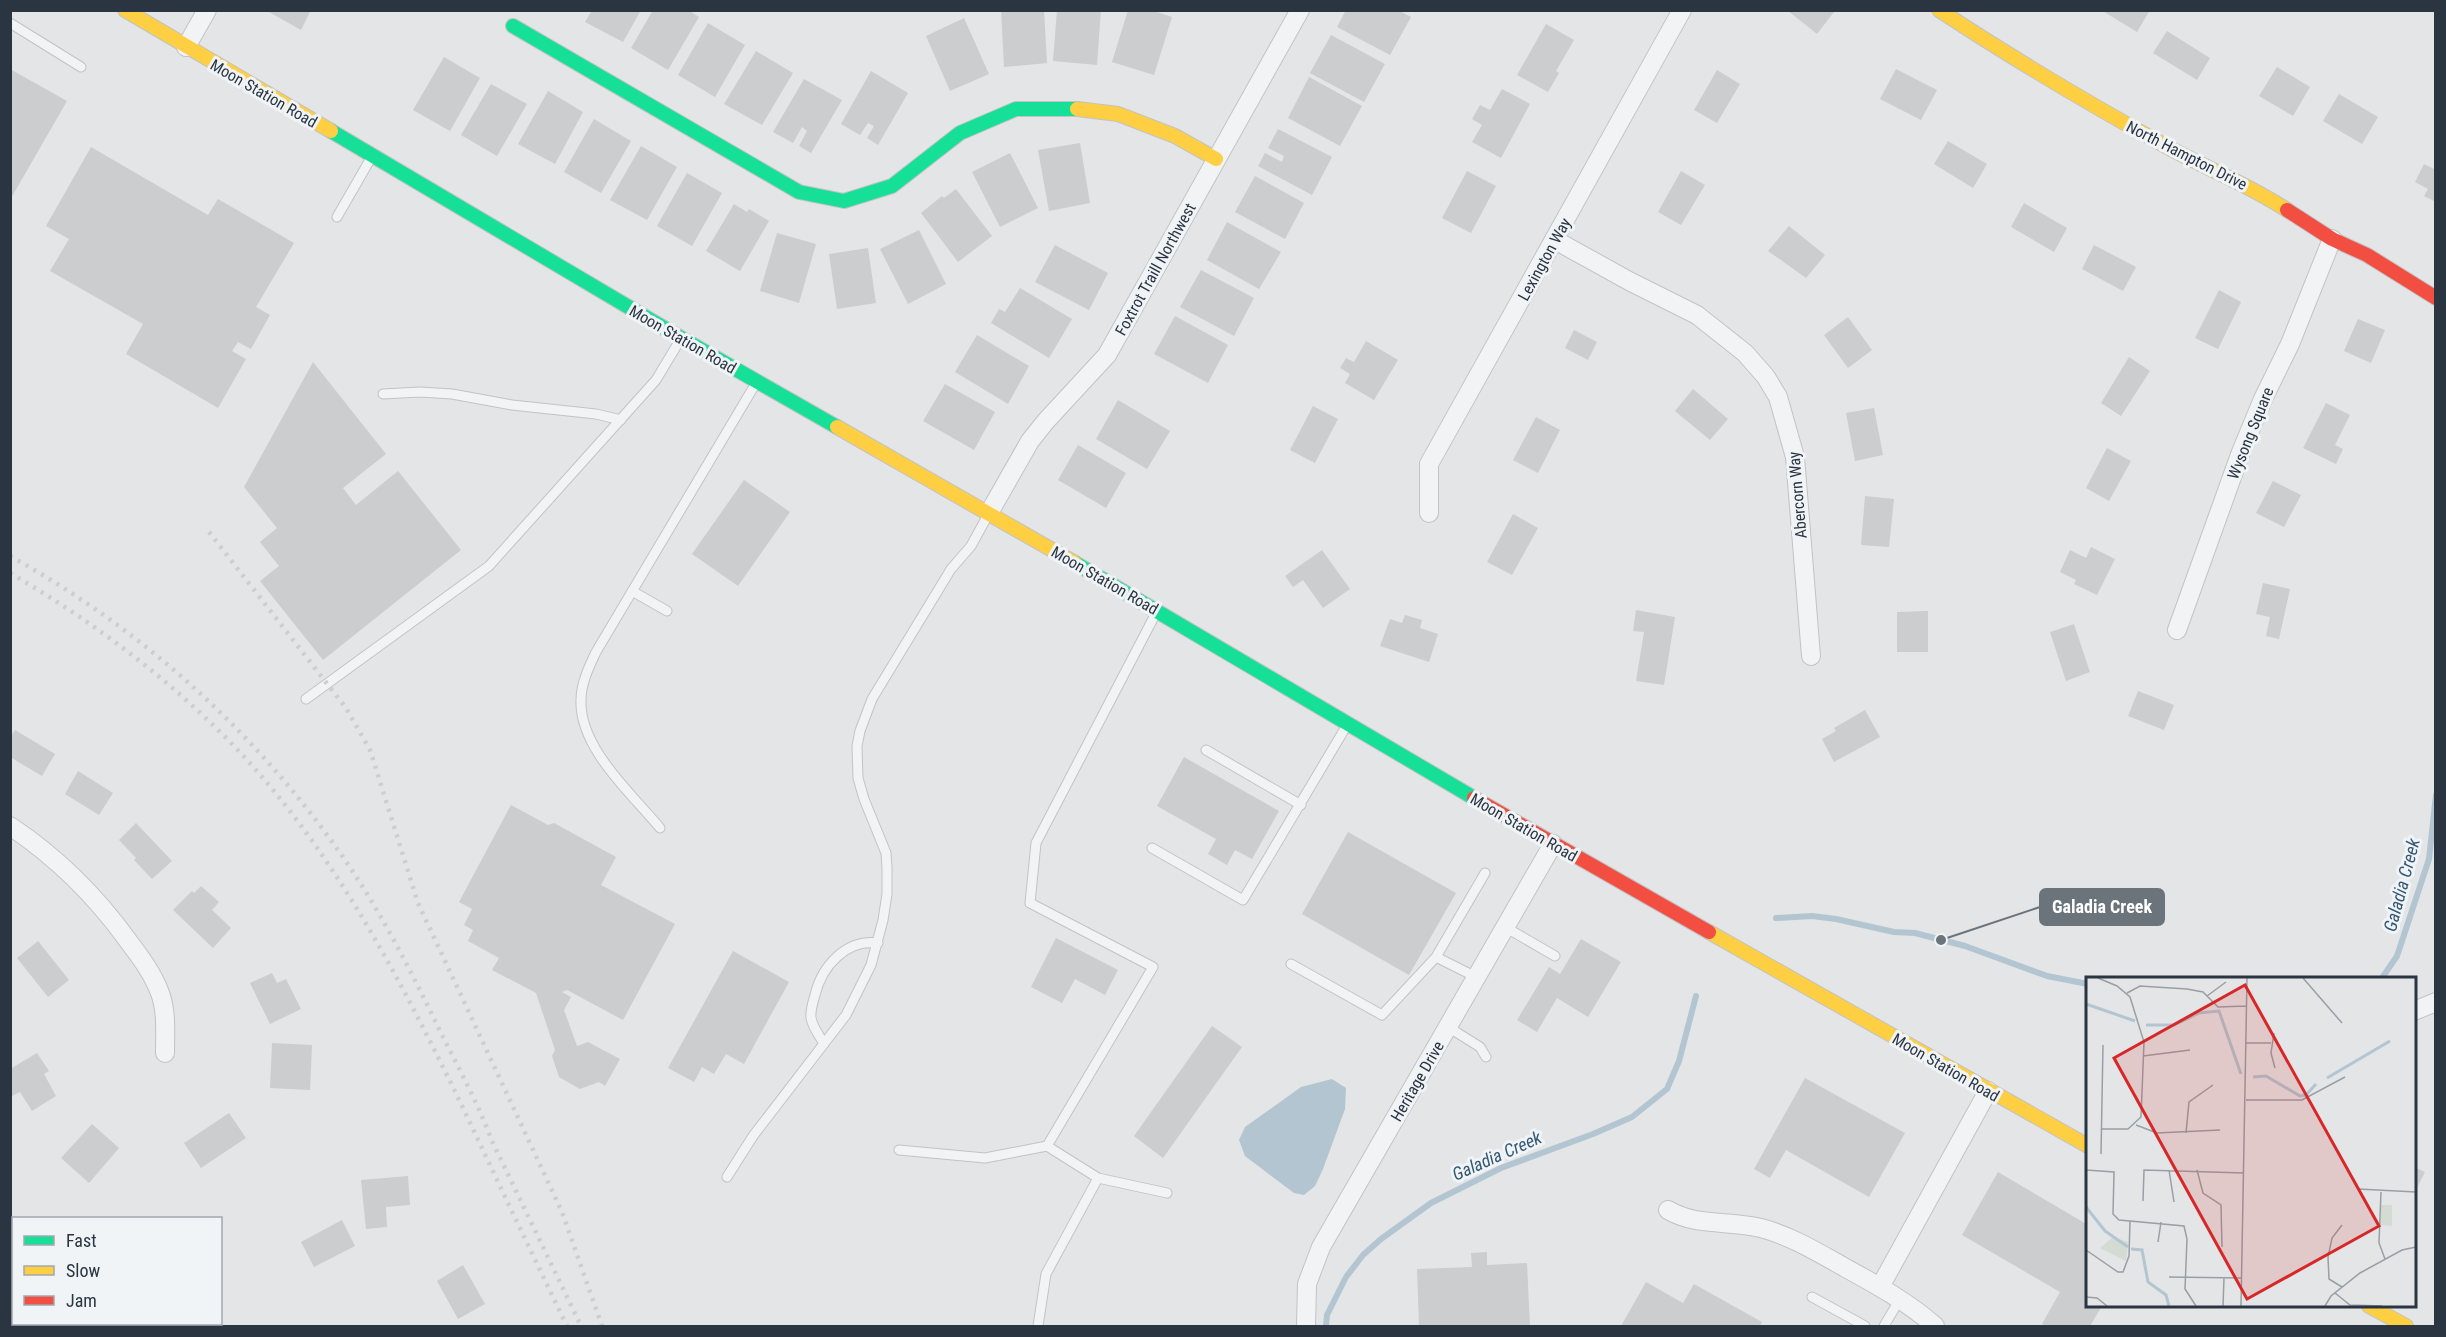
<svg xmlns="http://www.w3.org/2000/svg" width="2446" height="1337" font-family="'Roboto Condensed',sans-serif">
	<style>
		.water { fill: #b2c5d1 }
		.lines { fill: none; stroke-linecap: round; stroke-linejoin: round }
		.stream { stroke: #b2c5d1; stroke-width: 6 }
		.building { fill: #cbcdcf }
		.lane-casing { stroke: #c1c3c5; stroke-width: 11 }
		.street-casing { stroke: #c1c3c5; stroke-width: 20 }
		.fast-casing { stroke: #c1c3c5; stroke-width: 16 }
		.slow-casing { stroke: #c1c3c5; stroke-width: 16 }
		.jam-casing { stroke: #c1c3c5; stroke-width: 16 }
		.lane { stroke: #f2f3f5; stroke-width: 9 }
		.street { stroke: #f2f3f5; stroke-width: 18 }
		.fast { stroke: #16e098; stroke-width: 14 }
		.slow { stroke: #ffcf43; stroke-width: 14 }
		.jam { stroke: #f24e42; stroke-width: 14 }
		.rail { stroke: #ccced0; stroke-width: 4.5; stroke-dasharray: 3 6; stroke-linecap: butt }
		.labels { text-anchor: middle; stroke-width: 6; stroke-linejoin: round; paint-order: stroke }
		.street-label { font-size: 16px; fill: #2a3541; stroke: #f1f4f7 }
		.water-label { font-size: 18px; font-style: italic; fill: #355874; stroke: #f1f4f7 }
		.inset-river { fill: none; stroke: #b2c5d1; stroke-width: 3 }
		.inset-road { fill: none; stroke: #999fa5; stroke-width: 1.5 }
		.view { fill: #d62828; fill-opacity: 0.15; stroke: #d62828; stroke-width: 3 }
		.inset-edge { fill: none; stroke: #2a3541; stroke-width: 3 }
		.leader { fill: none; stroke: #6b737b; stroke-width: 2 }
		.callout-dot { fill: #6b737b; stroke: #f1f4f7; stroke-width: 2 }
		.callout { fill: #6b737b; stroke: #6b737b; stroke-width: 2 }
		.callout-label { font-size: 18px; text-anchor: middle; font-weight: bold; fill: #fff }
	</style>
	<rect width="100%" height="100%" fill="#e3e5e7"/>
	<path class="water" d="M 1332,1079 L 1346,1088 L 1345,1109 L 1323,1169 L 1315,1186 L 1304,1195 L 1294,1193 L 1245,1156 L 1239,1140 L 1245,1127 L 1301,1087 Z"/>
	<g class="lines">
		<path class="stream" d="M 1776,918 L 1812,916 L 1836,919 L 1894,932 L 1915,933 L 1965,946 L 2047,976 L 2088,984
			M 2382,978 L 2397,956 L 2429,859 L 2436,795
			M 1326,1326 L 1327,1315 L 1346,1277 L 1363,1255 L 1381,1239 L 1431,1203 L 1501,1168 L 1593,1134 L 1632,1117 L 1667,1089 L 1679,1061 L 1696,996"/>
	</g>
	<path class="building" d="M 270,10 L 311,10 L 301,30 L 269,12 Z
		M 592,10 L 641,10 L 623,42 L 585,22 Z
		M 653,10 L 688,10 L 699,17 L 668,70 L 631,48 Z
		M 1001,10 L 1044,10 L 1047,63 L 1004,67 Z
		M 1057,10 L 1101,10 L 1097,65 L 1053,61 Z
		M 1128,10 L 1151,10 L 1172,17 L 1154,75 L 1112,62 Z
		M 1346,10 L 1398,10 L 1411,17 L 1390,55 L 1337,27 Z
		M 1787,10 L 1832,10 L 1834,12 L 1817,34 Z
		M 2101,10 L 2150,10 L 2137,32 Z
		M 964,18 L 989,74 L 950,91 L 926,36 Z
		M 708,23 L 745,45 L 715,97 L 678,75 Z
		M 1546,24 L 1574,40 L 1556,71 L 1559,73 L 1548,92 L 1517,75 Z
		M 2167,31 L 2210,58 L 2197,80 L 2153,53 Z
		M 1331,35 L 1385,64 L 1364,102 L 1310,73 Z
		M 756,51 L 793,73 L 762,125 L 724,104 Z
		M 444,57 L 480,78 L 450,131 L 413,110 Z
		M 2277,67 L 2310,87 L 2293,116 L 2259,96 Z
		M 10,69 L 67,101 L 10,200 Z
		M 1896,69 L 1937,90 L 1921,120 L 1880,99 Z
		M 1717,70 L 1740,84 L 1717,123 L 1694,110 Z
		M 871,71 L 908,93 L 878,145 L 867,138 L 874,126 L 868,123 L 860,135 L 841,124 Z
		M 1309,77 L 1362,106 L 1340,146 L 1288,118 Z
		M 804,79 L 842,100 L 811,153 L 799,146 L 807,131 L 802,127 L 793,143 L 773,132 Z
		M 491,84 L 527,104 L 497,156 L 461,135 Z
		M 1502,89 L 1530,104 L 1501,158 L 1472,142 L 1482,125 L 1472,119 L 1480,105 L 1490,110 Z
		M 548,91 L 583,112 L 555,164 L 518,144 Z
		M 2339,94 L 2378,117 L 2362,144 L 2323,121 Z
		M 594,119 L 631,141 L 601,193 L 564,172 Z
		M 1278,129 L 1332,157 L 1312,195 L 1258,166 L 1265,153 L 1282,162 L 1284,156 L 1268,148 Z
		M 1948,141 L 1987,164 L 1973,188 L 1934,164 Z
		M 1080,143 L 1090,203 L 1049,211 L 1038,150 Z
		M 641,146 L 677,167 L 647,220 L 610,200 Z
		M 91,147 L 208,215 L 218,199 L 294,243 L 256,307 L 270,315 L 251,349 L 238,342 L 232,351 L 246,359 L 218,408 L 126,354 L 143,324 L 50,271 L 69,239 L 46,226 Z
		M 1010,153 L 1038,208 L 1000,227 L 972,172 Z
		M 2424,164 L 2436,170 L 2436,202 L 2424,196 L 2428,189 L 2415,182 Z
		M 1467,171 L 1496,186 L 1471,233 L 1442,218 Z
		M 1681,171 L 1705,185 L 1681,225 L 1658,212 Z
		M 687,173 L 722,193 L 692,246 L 657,226 Z
		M 1255,176 L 1304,203 L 1285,239 L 1235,212 Z
		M 956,189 L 992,236 L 958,262 L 921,213 L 942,196 L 944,198 Z
		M 2024,203 L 2067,228 L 2054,252 L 2011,227 Z
		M 734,204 L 747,212 L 749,209 L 769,221 L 740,271 L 706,251 Z
		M 1227,222 L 1281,252 L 1259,289 L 1207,260 Z
		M 1789,226 L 1825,255 L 1806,278 L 1768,251 Z
		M 919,230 L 946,284 L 908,304 L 880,249 Z
		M 777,233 L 816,244 L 799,303 L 760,291 Z
		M 1055,245 L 1108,273 L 1089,310 L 1035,282 Z
		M 2094,245 L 2136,267 L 2123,291 L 2082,269 Z
		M 868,248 L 876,303 L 837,309 L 829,254 Z
		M 1201,270 L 1254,298 L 1234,336 L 1180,307 Z
		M 1020,288 L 1072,319 L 1049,358 L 991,323 L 999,309 L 1005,312 Z
		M 2219,290 L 2241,302 L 2218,349 L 2195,338 Z
		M 1175,316 L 1228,345 L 1208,383 L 1154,354 Z
		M 1848,317 L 1872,350 L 1848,368 L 1824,335 Z
		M 2358,319 L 2385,330 L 2371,363 L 2344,351 Z
		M 1574,330 L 1597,342 L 1588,360 L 1565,348 Z
		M 977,335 L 1029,366 L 1008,404 L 955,372 Z
		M 1366,341 L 1398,360 L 1374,400 L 1345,383 L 1350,374 L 1340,368 L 1346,358 L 1354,362 Z
		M 2129,357 L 2150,371 L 2121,416 L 2101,403 Z
		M 313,362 L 386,454 L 343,488 L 356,505 L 398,471 L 461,550 L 323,660 L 260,581 L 279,566 L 260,542 L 277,528 L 244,487 Z
		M 945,384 L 995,412 L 974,450 L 923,421 Z
		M 1693,389 L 1728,419 L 1710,440 L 1675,411 Z
		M 1118,400 L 1170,431 L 1147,469 L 1096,439 Z
		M 2326,403 L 2350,415 L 2335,445 L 2343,449 L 2336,464 L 2303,448 Z
		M 1313,406 L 1338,419 L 1315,463 L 1290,450 Z
		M 1874,408 L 1883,455 L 1855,461 L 1846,413 Z
		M 1536,417 L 1560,430 L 1538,473 L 1513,460 Z
		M 1078,445 L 1126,473 L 1106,508 L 1058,480 Z
		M 2107,448 L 2131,461 L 2109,501 L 2086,488 Z
		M 744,480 L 790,512 L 738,586 L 692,554 Z
		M 2273,481 L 2301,495 L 2284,527 L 2256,513 Z
		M 1865,496 L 1894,499 L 1889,547 L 1861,545 Z
		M 1513,514 L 1538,528 L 1512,575 L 1487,562 Z
		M 2091,547 L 2115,559 L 2097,595 L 2074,584 L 2076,580 L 2060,572 L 2070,550 L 2086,558 Z
		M 1322,550 L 1350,589 L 1323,608 L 1303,580 L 1293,587 L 1285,576 Z
		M 2263,583 L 2290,589 L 2279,639 L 2266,636 L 2270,617 L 2256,614 Z
		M 1636,610 L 1675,617 L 1664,685 L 1636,681 L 1644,632 L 1633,631 Z
		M 1928,611 L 1928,652 L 1897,652 L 1897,612 Z
		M 1405,615 L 1422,620 L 1420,628 L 1438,634 L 1429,662 L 1380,646 L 1390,619 L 1402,623 Z
		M 2074,624 L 2090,672 L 2066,681 L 2050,632 Z
		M 2138,691 L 2174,705 L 2164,730 L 2128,716 Z
		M 1865,710 L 1880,737 L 1834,762 L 1822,739 L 1836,731 L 1834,728 Z
		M 15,730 L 55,754 L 42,776 L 10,757 L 10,737 Z
		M 1184,757 L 1279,811 L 1252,859 L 1235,850 L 1227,865 L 1208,854 L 1216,839 L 1157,806 Z
		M 78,771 L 113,793 L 99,815 L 65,794 Z
		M 511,805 L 548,825 L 554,823 L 616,857 L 601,885 L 675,924 L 623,1020 L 567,990 L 562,992 L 571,997 L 564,1010 L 577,1046 L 588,1042 L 620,1059 L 605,1086 L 599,1082 L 580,1089 L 559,1077 L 552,1056 L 555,1050 L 536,993 L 492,970 L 499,958 L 468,941 L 473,930 L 464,925 L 472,909 L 459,902 Z
		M 136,823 L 172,861 L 152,879 L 134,860 L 136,858 L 119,840 Z
		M 1348,832 L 1456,893 L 1409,975 L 1302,914 Z
		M 201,886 L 219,902 L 212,910 L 231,928 L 213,948 L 173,910 L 192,891 L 194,893 Z
		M 1056,938 L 1118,970 L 1105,995 L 1075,979 L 1062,1003 L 1031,987 Z
		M 1581,939 L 1621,962 L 1588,1017 L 1557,998 L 1537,1032 L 1517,1020 L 1549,967 L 1560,974 Z
		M 38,941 L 69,980 L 48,997 L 17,958 Z
		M 733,951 L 789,982 L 744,1064 L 726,1054 L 714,1074 L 702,1067 L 694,1082 L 668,1068 Z
		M 272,973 L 277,983 L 286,979 L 301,1009 L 270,1024 L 250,983 Z
		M 1212,1026 L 1242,1047 L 1163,1158 L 1134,1136 Z
		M 272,1043 L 312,1045 L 310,1090 L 270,1088 Z
		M 37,1053 L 49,1071 L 44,1074 L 56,1096 L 32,1111 L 20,1092 L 10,1097 L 10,1069 Z
		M 1805,1078 L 1905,1133 L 1869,1197 L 1786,1150 L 1770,1178 L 1754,1169 Z
		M 229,1113 L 246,1138 L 201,1168 L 184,1143 Z
		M 92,1124 L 119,1148 L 89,1183 L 61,1158 Z
		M 2414,1167 L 2425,1172 L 2414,1194 Z
		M 1998,1172 L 2088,1225 L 2088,1306 L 2102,1306 L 2090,1326 L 2046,1326 L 2042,1324 L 2060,1292 L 1962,1235 Z
		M 408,1176 L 410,1205 L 386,1207 L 387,1227 L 366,1229 L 361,1180 Z
		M 342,1220 L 355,1246 L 314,1267 L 301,1242 Z
		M 1487,1252 L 1487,1265 L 1527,1263 L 1530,1326 L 1419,1326 L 1417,1269 L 1472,1267 L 1471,1253 Z
		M 10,1253 L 14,1255 L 14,1285 L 10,1284 Z
		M 463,1265 L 485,1304 L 458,1319 L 437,1281 Z
		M 1646,1282 L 1683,1303 L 1694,1284 L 1762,1322 L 1760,1326 L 1621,1326 Z
		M 80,1324 L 103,1324 L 101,1326 L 85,1326 Z"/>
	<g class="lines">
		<g class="lane-casing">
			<path id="lane" d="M 10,23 L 81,67
				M 337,217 L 371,158
				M 383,394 L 420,392 L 452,394 L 512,405 L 596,414 L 621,420
				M 632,591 L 667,611
				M 306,699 L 489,566 L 656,380 L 680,340
				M 1206,750 L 1301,805
				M 660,828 C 632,794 579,748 581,700 C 581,683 589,667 596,652 L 756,383
				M 1152,848 L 1243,900 L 1347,725
				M 1505,927 L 1555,956
				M 1436,957 L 1476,977
				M 1291,964 L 1382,1015 L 1436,957 L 1485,873
				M 1448,1027 L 1480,1047 L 1486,1057
				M 824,1044 C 819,1035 813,1028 811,1018 C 810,1011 813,1002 815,995 C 822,966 846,939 878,943
				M 1047,1146 L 1098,1178 L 1167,1193
				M 899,1150 L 985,1158 L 1047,1146 L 1153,967 L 1030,903 L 1036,843 L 1156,613
				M 727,1177 L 753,1136 L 846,1015 L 871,965 L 883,920 L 887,894 L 887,868 L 886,853 L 864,799 L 858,778 L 857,746 L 860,731 L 872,699 L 951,569 L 971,546 L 988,515
				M 1812,1297 L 1865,1326
				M 1038,1326 L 1046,1274 L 1098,1178
				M 1884,1326 L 1900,1299"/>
		</g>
		<g class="street-casing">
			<path id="street" d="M 186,47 L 207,10
				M 1555,240 L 1629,281 L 1697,315 L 1745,353 L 1766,377 L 1778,397 L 1795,457 L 1811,656
				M 989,513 L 1030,441 L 1046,421 L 1107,355 L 1300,10
				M 1429,513 L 1429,464 L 1682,10
				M 2177,630 L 2241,452 L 2263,399 L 2290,344 L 2332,239
				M 10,826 C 58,858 96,896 129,942 C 141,958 153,974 160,993 C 167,1012 165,1034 165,1053
				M 2414,1011 L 2436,1002
				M 1668,1210 C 1697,1227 1729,1220 1761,1228 C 1791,1236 1817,1252 1844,1267 C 1875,1284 1908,1302 1935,1326
				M 1880,1287 L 1988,1091
				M 1306,1326 L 1307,1284 L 1321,1247 L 1553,844"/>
		</g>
		<g class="fast-casing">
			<path id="fast" d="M 513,26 L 799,192 L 844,201 L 892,186 L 960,133 L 1016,109 L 1077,109
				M 331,131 L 681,338 L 837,427
				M 1075,563 L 1474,798"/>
		</g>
		<g class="slow-casing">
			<path id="slow" d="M 125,10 L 331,131
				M 1939,10 C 2012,58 2086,102 2162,144 C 2203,167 2248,184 2287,210
				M 1077,109 L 1118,114 L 1175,136 L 1216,159
				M 837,427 L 1075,563
				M 1709,932 L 2088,1146
				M 2369,1306 L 2406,1326"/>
		</g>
		<g class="jam-casing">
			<path id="jam" d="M 2287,210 L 2332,239 L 2367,255 L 2436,298
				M 1474,798 L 1709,932"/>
		</g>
		<use href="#lane" class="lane"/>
		<use href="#street" class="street"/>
		<use href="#fast" class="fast"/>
		<use href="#slow" class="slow"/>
		<use href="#jam" class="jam"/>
		<path class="rail" d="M 209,532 L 346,708 L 370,750 L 418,903 L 562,1212 L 602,1326
			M 10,556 C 140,628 252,729 338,850 C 378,906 410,969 440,1031 C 458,1067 478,1103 492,1141 L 581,1326
			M 10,573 C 85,617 155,668 217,729 C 326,835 398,974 464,1110 C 498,1182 532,1254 567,1326"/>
	</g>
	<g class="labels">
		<g class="street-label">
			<text transform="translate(264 93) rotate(30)" y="6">Moon Station Road</text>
			<text transform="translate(2187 155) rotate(27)" y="6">North Hampton Drive</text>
			<text transform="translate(1544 259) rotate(-61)" y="6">Lexington Way</text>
			<text transform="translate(1155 269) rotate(-61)" y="6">Foxtrot Traill Northwest</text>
			<text transform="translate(683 339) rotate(30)" y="6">Moon Station Road</text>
			<text transform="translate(2250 433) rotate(-68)" y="6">Wysong Square</text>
			<text transform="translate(1797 495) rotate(-95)" y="6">Abercorn Way</text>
			<text transform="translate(1105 580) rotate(30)" y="6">Moon Station Road</text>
			<text transform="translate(1524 827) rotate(30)" y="6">Moon Station Road</text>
			<text transform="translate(1946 1067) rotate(30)" y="6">Moon Station Road</text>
			<text transform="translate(1417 1081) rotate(-60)" y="6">Heritage Drive</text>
		</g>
		<g class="water-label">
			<text transform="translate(2402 885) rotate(-75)" y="6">Galadia Creek</text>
			<text transform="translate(1497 1156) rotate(-24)" y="6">Galadia Creek</text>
		</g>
	</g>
	<g transform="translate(2086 977)">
		<rect width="330" height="330" fill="#e3e5e7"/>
		<path d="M 295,228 L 306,228 L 306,249 L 295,248 ZM 27,260 L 42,265 L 40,284 L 14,271 Z" fill="#d4dbd3"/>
		<path class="inset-river" d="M 0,27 L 49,44M 60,48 L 88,48 L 113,36 L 133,34 L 155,97M 167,100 L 180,99 L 214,119 L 220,118 L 230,107M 241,101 L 304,64M 0,230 L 19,254 L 42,270M 45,272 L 56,273 L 62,305 L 80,318 L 83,329"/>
		<path class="inset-road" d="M 12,1 L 31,9 L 44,20 L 58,65 L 55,140 L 42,152 L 15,152M 217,1 L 256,46M 41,16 L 54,9 L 101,12 L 117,15 L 132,30 L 160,29M 121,19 L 140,5M 188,56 L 185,76 L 189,91M 160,66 L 185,66M 57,79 L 104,73M 160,123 L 216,123 L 259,100M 50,148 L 71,156 L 134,153M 100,156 L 103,125 L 127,108M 15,177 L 17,68M 0,193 L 28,195 L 27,237 L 33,243 L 98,249 L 101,262 L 99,312 L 110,329M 83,193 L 88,225M 111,193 L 117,216 L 135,228 L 136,270M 272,212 L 330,215M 295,215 L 293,266 L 299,282M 57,224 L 58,193 L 158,196M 72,265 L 75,245M 0,273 L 32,295 L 37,295 L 43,279 L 44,244M 83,300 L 156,301M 256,310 L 243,302 L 242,280 L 246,261 L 256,248M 249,316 L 264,328 L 296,329M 0,320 L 11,321 L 21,329M 137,329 L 138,301M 155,329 L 161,1M 239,329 L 245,319 L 274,296 L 316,273 L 330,270"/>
		<path class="view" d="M 159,8 L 293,249 L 161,322 L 28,81 Z"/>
		<rect width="330" height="330" class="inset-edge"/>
	</g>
	<path class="leader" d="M1941 940L2040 907"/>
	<circle class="callout-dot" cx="1941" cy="940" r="6"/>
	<rect class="callout" x="2040" y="889" width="124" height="36" rx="6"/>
	<g class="callout-label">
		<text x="2102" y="913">Galadia Creek</text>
	</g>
	<rect width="2446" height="1337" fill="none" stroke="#2a3541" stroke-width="24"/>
	<rect x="12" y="1217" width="210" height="108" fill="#f1f4f7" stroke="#a1a8ae" stroke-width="1.5"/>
	<rect x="24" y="1236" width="30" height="9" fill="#16e098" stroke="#a1a8ae" stroke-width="1.5"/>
	<text x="66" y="1247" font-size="18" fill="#2a3541">Fast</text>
	<rect x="24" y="1266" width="30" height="9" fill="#ffcf43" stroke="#a1a8ae" stroke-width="1.5"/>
	<text x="66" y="1277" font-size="18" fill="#2a3541">Slow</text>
	<rect x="24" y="1296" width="30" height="9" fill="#f24e42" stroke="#a1a8ae" stroke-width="1.5"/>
	<text x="66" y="1307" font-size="18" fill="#2a3541">Jam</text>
</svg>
